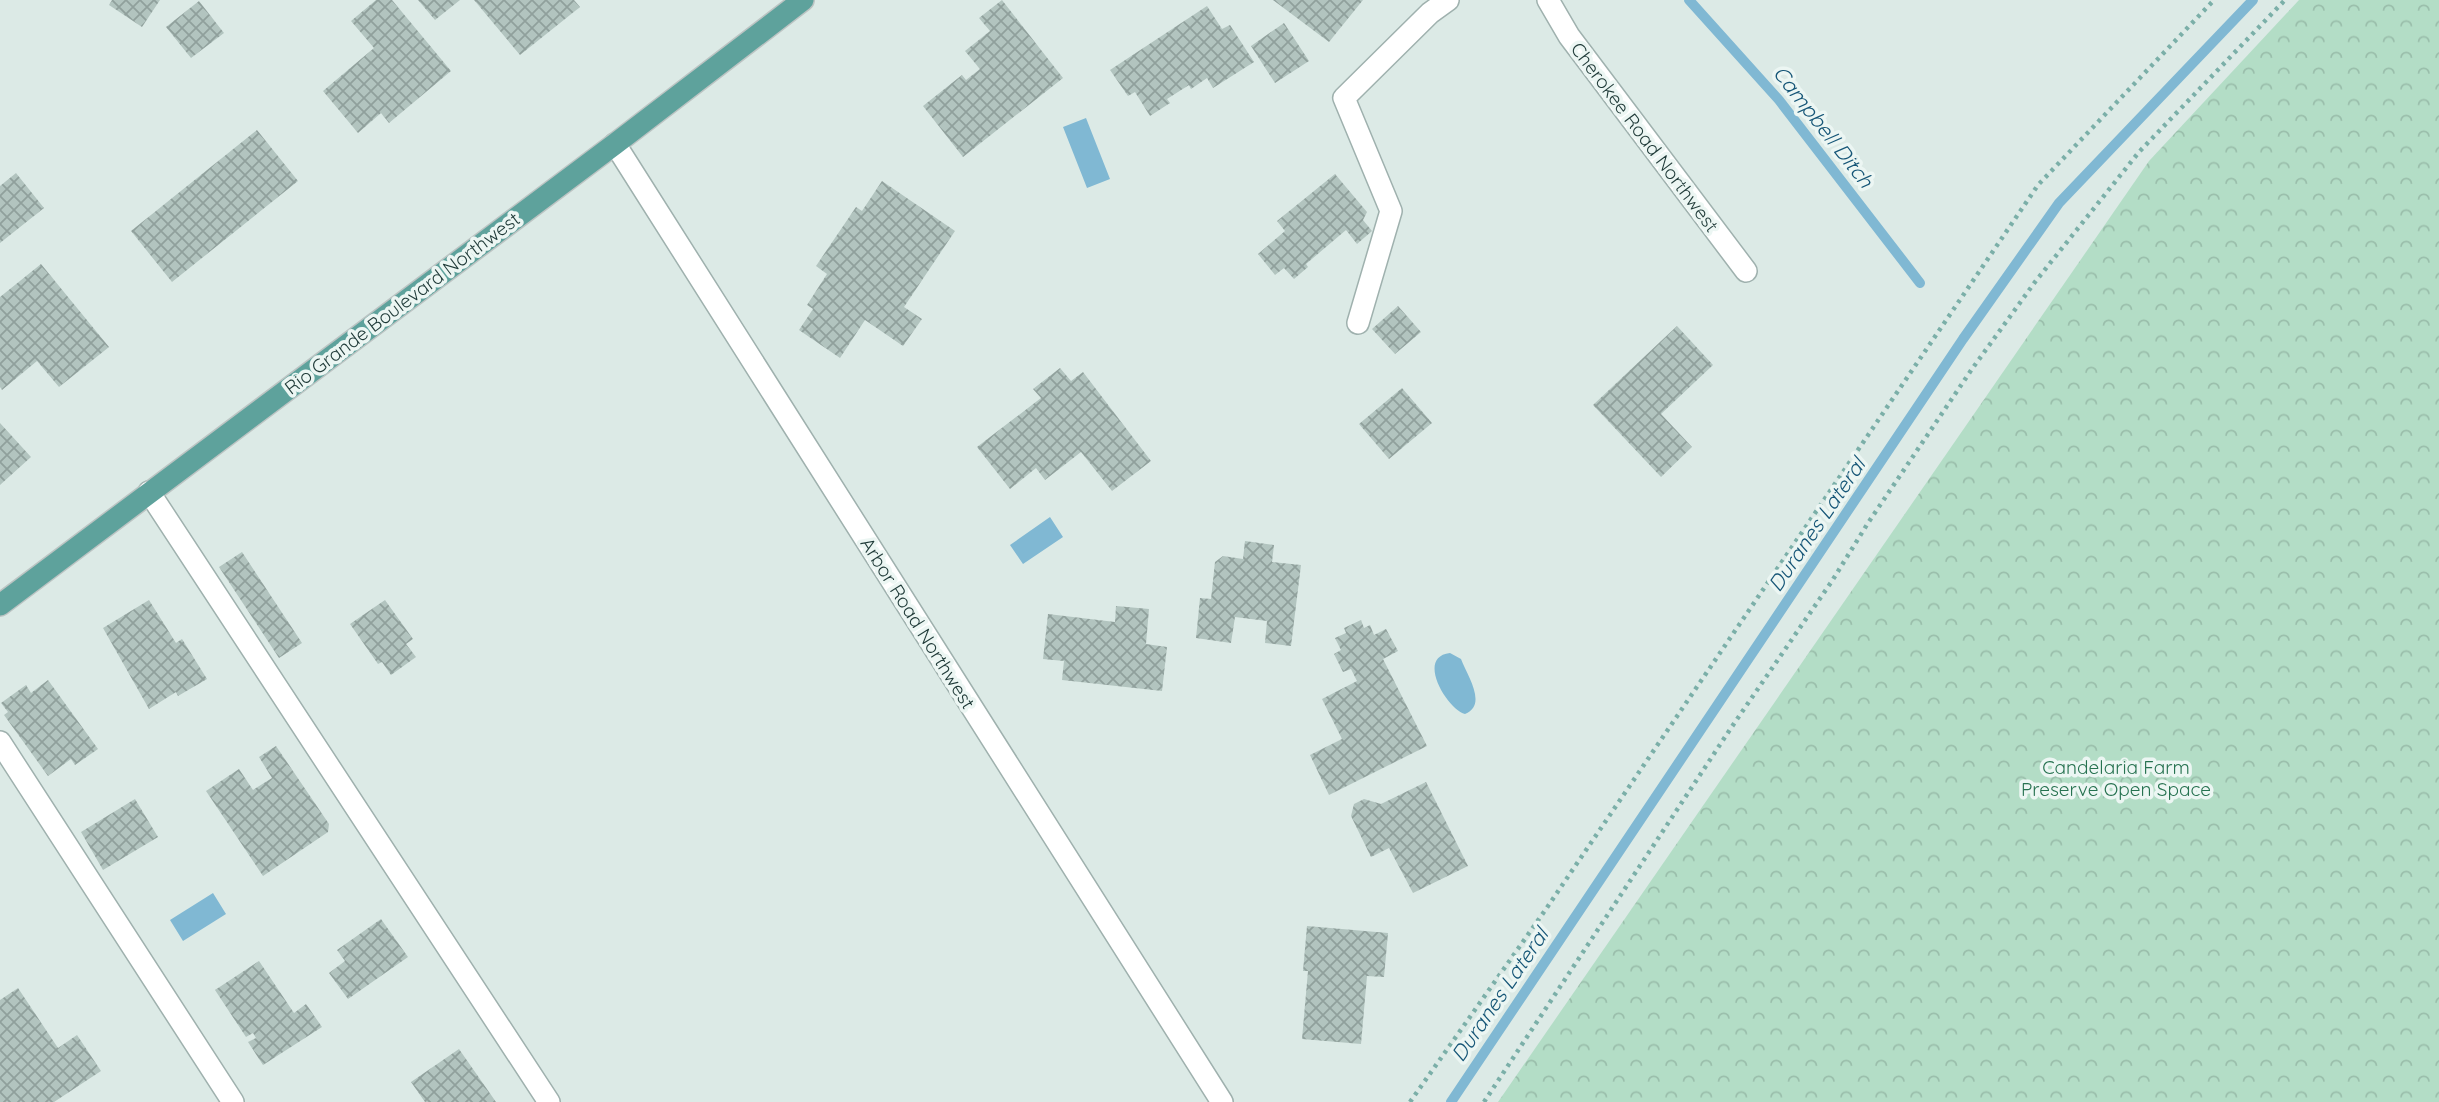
<svg xmlns="http://www.w3.org/2000/svg" width="2439" height="1102" font-family="Quicksand,sans-serif">
	<style>
		.park { fill: url(#park-crowns) }
		.water { fill: #80b8d3 }
		.lines { fill: none; stroke-linecap: round; stroke-linejoin: round }
		.stream { stroke: #80b8d3; stroke-width: 10 }
		.building { fill: url(#building-cross-hatch) }
		.minor-casing { stroke: #9fb1ae; stroke-width: 24 }
		.major-casing { stroke: #bcc4c3; stroke-width: 24 }
		.path { stroke: #7bafa8; stroke-width: 4.5; stroke-dasharray: 3.5 5; stroke-linecap: butt }
		.minor { stroke: #fff; stroke-width: 21 }
		.major { stroke: #5ea29c; stroke-width: 21 }
		.labels { text-anchor: middle; stroke-width: 7; stroke-linejoin: round; paint-order: stroke }
		.street-label { font-size: 19px; fill: #1e3937; stroke: #ecf6f3 }
		.park-label { font-size: 19px; fill: #267250; stroke: #ecf6f3 }
		.water-label { font-size: 21px; font-style: italic; fill: #165677; stroke: #ecf6f3 }
	</style>
	<defs>
		<pattern id="park-crowns" width="20" height="18" patternUnits="userSpaceOnUse" patternTransform="scale(1.75)"><rect width="20" height="18" fill="#b3ddc6"/><path d="M2 6a3 3 0 1 1 6 0M12 15a3 3 0 1 1 6 0" fill="none" stroke="#9abeab"/></pattern>
		<pattern id="building-cross-hatch" width="8" height="8" patternUnits="userSpaceOnUse" patternTransform="scale(1.75)"><rect width="8" height="8" fill="#b2c4bf"/><path d="M0 0l8 8M0 8l8-8" fill="none" stroke="#90a09c"/></pattern>
	</defs>
	<rect width="100%" height="100%" fill="#dceae6"/>
	<path class="park" d="M 2299,0 L 2439,0 L 2439,1102 L 1498,1102 L 2149,161 Z"/>
	<path class="water" d="M 1086,118 L 1110,179 L 1087,188 L 1063,127 Z
		M 1050,517 L 1063,537 L 1023,564 L 1010,545 Z
		M 1450,653 L 1461,659 C 1467,675 1488,705 1465,714 C 1448,710 1415,657 1450,653 Z
		M 213,893 L 226,914 L 183,941 L 170,920 Z"/>
	<g class="lines">
		<path class="stream" d="M 1689,0 L 1779,100 L 1920,283
			M 1451,1102 L 1963,339 L 2059,203 L 2253,0"/>
	</g>
	<path class="building" d="M 112,0 L 160,0 L 142,27 L 109,5 Z
		M 376,0 L 392,0 L 451,71 L 389,123 L 381,113 L 358,133 L 323,91 L 374,48 L 351,21 Z
		M 418,0 L 460,0 L 435,20 Z
		M 474,0 L 574,0 L 580,7 L 520,55 Z
		M 1002,0 L 1063,78 L 963,157 L 923,106 L 962,75 L 966,80 L 980,69 L 965,51 L 990,31 L 979,18 Z
		M 1273,0 L 1363,0 L 1329,42 Z
		M 199,1 L 224,33 L 191,58 L 166,27 Z
		M 1207,6 L 1222,29 L 1230,25 L 1254,62 L 1213,88 L 1207,78 L 1191,89 L 1189,85 L 1167,99 L 1170,103 L 1150,116 L 1135,92 L 1128,96 L 1110,70 Z
		M 1284,23 L 1309,61 L 1275,83 L 1251,46 Z
		M 257,130 L 298,181 L 172,282 L 131,231 Z
		M 16,173 L 44,208 L 0,243 L 0,186 Z
		M 1335,174 L 1367,212 L 1363,220 L 1372,231 L 1357,244 L 1346,230 L 1306,264 L 1308,267 L 1294,279 L 1284,268 L 1275,275 L 1258,254 L 1285,231 L 1277,221 Z
		M 882,181 L 955,231 L 904,307 L 922,319 L 903,346 L 865,320 L 840,358 L 799,330 L 813,309 L 807,305 L 827,274 L 816,266 L 856,207 L 862,211 Z
		M 41,264 L 109,347 L 59,387 L 37,361 L 2,390 L 0,387 L 0,297 Z
		M 1398,306 L 1421,332 L 1395,354 L 1372,329 Z
		M 1677,326 L 1713,365 L 1661,414 L 1692,447 L 1661,477 L 1593,405 Z
		M 1060,368 L 1071,381 L 1083,372 L 1151,461 L 1112,491 L 1081,452 L 1045,480 L 1036,468 L 1010,489 L 977,447 L 1041,398 L 1033,389 Z
		M 1402,388 L 1432,423 L 1389,459 L 1359,424 Z
		M 0,423 L 31,457 L 0,485 Z
		M 1245,541 L 1274,545 L 1272,562 L 1301,565 L 1291,646 L 1265,643 L 1267,621 L 1235,617 L 1231,643 L 1196,638 L 1200,598 L 1211,599 L 1215,562 L 1223,556 L 1243,559 Z
		M 242,552 L 302,643 L 279,658 L 219,567 Z
		M 149,600 L 176,643 L 182,639 L 207,679 L 178,696 L 176,692 L 149,709 L 103,628 Z
		M 385,600 L 413,639 L 406,644 L 416,657 L 391,675 L 382,662 L 378,664 L 350,624 Z
		M 1116,606 L 1149,609 L 1146,644 L 1167,647 L 1162,691 L 1062,680 L 1064,661 L 1043,659 L 1048,614 L 1115,622 Z
		M 1361,620 L 1364,628 L 1370,625 L 1374,635 L 1386,629 L 1398,651 L 1383,659 L 1427,746 L 1329,795 L 1310,755 L 1342,739 L 1322,699 L 1357,681 L 1351,669 L 1343,672 L 1334,654 L 1341,650 L 1335,638 L 1346,633 L 1344,628 Z
		M 48,680 L 98,749 L 75,765 L 71,759 L 48,776 L 4,715 L 8,712 L 1,703 L 26,685 L 31,693 Z
		M 276,746 L 329,824 L 328,832 L 263,876 L 206,791 L 239,769 L 253,790 L 272,778 L 259,757 Z
		M 1426,782 L 1468,866 L 1413,893 L 1389,848 L 1371,857 L 1351,816 L 1354,804 L 1364,799 L 1381,804 Z
		M 135,799 L 158,837 L 103,870 L 81,832 Z
		M 381,919 L 408,957 L 348,999 L 329,973 L 345,961 L 337,950 Z
		M 1307,926 L 1388,933 L 1384,977 L 1367,976 L 1361,1044 L 1302,1039 L 1308,971 L 1303,971 Z
		M 259,961 L 294,1013 L 306,1004 L 322,1027 L 263,1065 L 248,1042 L 256,1038 L 253,1033 L 246,1037 L 215,990 Z
		M 18,988 L 58,1048 L 77,1035 L 101,1071 L 54,1102 L 0,1102 L 0,1000 Z
		M 459,1049 L 496,1102 L 425,1102 L 411,1082 Z"/>
	<g class="lines">
		<g class="minor-casing">
			<path id="minor" d="M 1548,0 L 1569,36 L 1746,271
				M 615,144 L 1222,1102
				M 1358,323 L 1391,211 L 1344,98 L 1430,13 L 1448,0
				M 149,492 L 549,1102
				M 0,742 L 233,1102"/>
		</g>
		<g class="major-casing">
			<path id="major" d="M 0,605 L 615,144 L 803,0"/>
		</g>
		<path class="path" d="M 1410,1102 L 1546,909 L 2038,185 L 2214,0
			M 1484,1102 L 1731,728 L 1832,581 L 1868,523 L 1972,369 L 2035,282 L 2139,152 L 2285,0"/>
		<use href="#minor" class="minor"/>
		<use href="#major" class="major"/>
	</g>
	<g class="labels">
		<g class="street-label">
			<text transform="translate(1645 137) rotate(53)" y="7">Cherokee Road Northwest</text>
			<text transform="translate(402 303) rotate(-37)" y="7">Rio Grande Boulevard Northwest</text>
			<text transform="translate(918 623) rotate(58)" y="7">Arbor Road Northwest</text>
		</g>
		<g class="park-label">
			<text x="2116" y="774">Candelaria Farm<tspan x="2116" dy="22">Preserve Open Space</tspan></text>
		</g>
		<g class="water-label">
			<text transform="translate(1823 127) rotate(52)" y="7">Campbell Ditch</text>
			<text transform="translate(1817 525) rotate(-56)" y="7">Duranes Lateral</text>
			<text transform="translate(1500 995) rotate(-56)" y="7">Duranes Lateral</text>
		</g>
	</g>
</svg>
